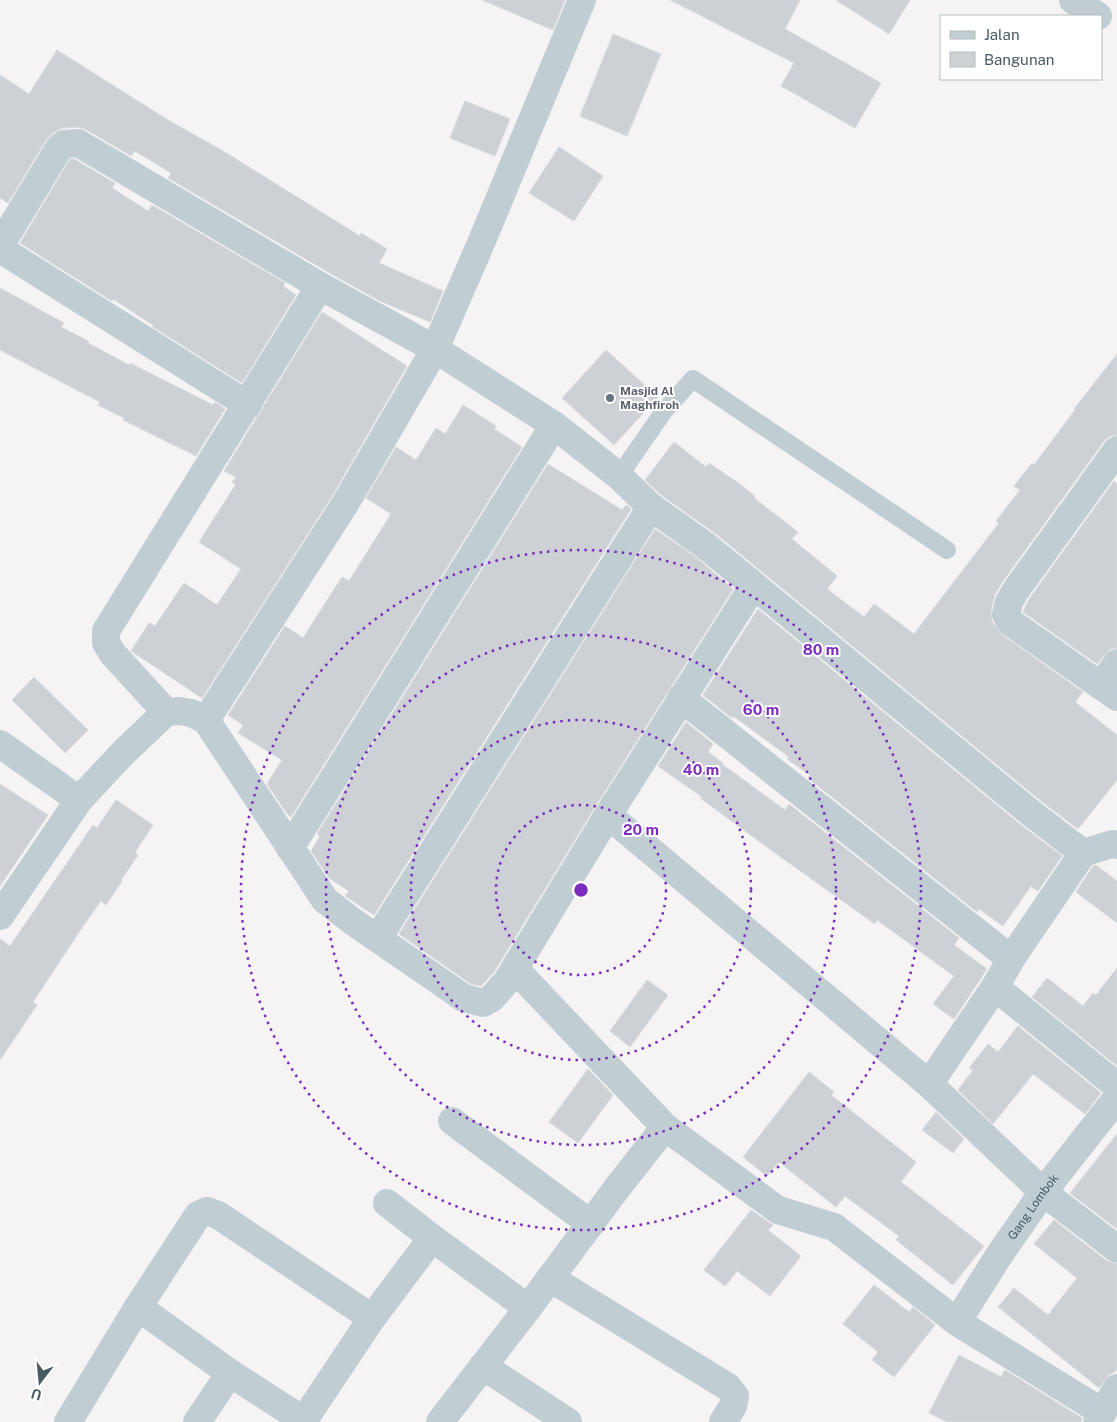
<svg xmlns="http://www.w3.org/2000/svg" width="1117" height="1422" font-family="'Public Sans',sans-serif">
	<style>
		.building { fill: #cdd1d5; stroke: #d7dade }
		.lines { fill: none; stroke-linecap: round; stroke-linejoin: round }
		.lane { stroke: #c0cdd3; stroke-width: 18 }
		.street { stroke: #c0cdd3; stroke-width: 28 }
		.ring { fill: none; stroke: #7b2cbf; stroke-width: 2.5; stroke-dasharray: 2.5 5 }
		.worship-dot { fill: #6b7280; stroke: #fff; stroke-width: 2 }
		.labels { text-anchor: middle; stroke-width: 4; stroke-linejoin: round; paint-order: stroke }
		.worship-label { font-size: 12px; font-weight: bold; fill: #5b616d; stroke: #fff; text-anchor: start }
		.street-label { font-size: 12px; fill: #495a62; stroke: #fff }
		.centre { fill: #7b2cbf; stroke: #fff; stroke-width: 2.5 }
		.ring-label { font-size: 15px; text-anchor: middle; font-weight: bold; fill: #7b2cbf; stroke: #fff; stroke-width: 4; stroke-linejoin: round; paint-order: stroke }
	</style>
	<rect width="100%" height="100%" fill="#f5f3f3"/>
	<path class="building" d="M 482,0 L 565,0 L 553,30 Z
		M 670,0 L 800,0 L 785,29 L 881,83 L 855,128 L 781,86 L 794,63 Z
		M 836,0 L 910,0 L 889,34 Z
		M 613,34 L 661,54 L 627,136 L 580,116 Z
		M 57,50 L 168,120 L 223,151 L 360,236 L 361,233 L 387,249 L 379,263 L 443,291 L 430,322 L 380,301 L 328,272 L 168,178 L 171,173 L 135,151 L 131,156 L 85,129 L 77,127 L 63,128 L 54,132 L 46,140 L 8,203 L 0,198 L 0,75 L 29,94 Z
		M 465,101 L 510,119 L 495,156 L 450,138 Z
		M 559,147 L 603,176 L 574,221 L 529,193 Z
		M 70,159 L 74,159 L 115,183 L 112,188 L 148,211 L 152,205 L 285,283 L 283,286 L 296,295 L 242,383 L 153,327 L 153,325 L 113,299 L 112,301 L 20,243 Z
		M 0,288 L 64,323 L 61,327 L 88,341 L 88,343 L 129,365 L 130,363 L 213,405 L 215,402 L 225,409 L 196,456 L 123,420 L 124,418 L 98,405 L 100,402 L 0,350 Z
		M 322,312 L 407,366 L 332,496 L 202,698 L 131,651 L 149,623 L 155,626 L 184,583 L 217,605 L 241,569 L 199,542 L 236,484 L 232,482 L 236,477 L 224,471 L 257,417 L 261,413 L 263,407 Z
		M 606,350 L 658,397 L 614,445 L 562,398 Z
		M 1117,354 L 1117,435 L 1110,436 L 1104,441 L 1003,581 L 995,594 L 991,610 L 992,621 L 1001,634 L 1083,692 L 1075,702 L 1117,735 L 1117,780 L 1078,829 L 1041,801 L 716,534 L 661,495 L 645,480 L 674,442 L 706,467 L 709,463 L 737,482 L 755,496 L 754,498 L 798,532 L 792,539 L 837,576 L 827,589 L 864,617 L 874,604 L 914,634 L 999,523 L 996,521 L 1020,490 L 1014,486 L 1032,463 L 1034,465 L 1075,410 L 1074,409 Z
		M 463,405 L 496,426 L 494,429 L 522,447 L 291,817 L 288,815 L 267,784 L 282,760 L 238,733 L 243,725 L 228,715 L 285,626 L 303,638 L 342,577 L 349,581 L 391,514 L 366,498 L 396,447 L 416,460 L 436,428 L 445,434 Z
		M 548,464 L 622,510 L 626,505 L 631,509 L 374,915 L 345,896 L 349,891 L 330,879 L 311,851 L 320,836 L 317,834 Z
		M 1114,481 L 1117,484 L 1117,648 L 1110,649 L 1097,664 L 1023,612 L 1029,599 Z
		M 655,529 L 697,558 L 733,589 L 595,807 L 494,972 L 481,986 L 471,984 L 399,934 Z
		M 758,609 L 1021,825 L 1062,856 L 1038,891 L 1031,886 L 1003,926 L 979,909 L 977,912 L 808,778 L 810,775 L 787,759 L 789,757 L 733,716 L 732,718 L 703,695 Z
		M 34,677 L 88,730 L 65,753 L 12,700 Z
		M 686,722 L 713,744 L 708,752 L 723,763 L 722,764 L 785,810 L 789,804 L 959,938 L 954,945 L 987,969 L 954,1019 L 933,1004 L 954,976 L 877,920 L 875,924 L 782,858 L 700,798 L 702,797 L 658,766 Z
		M 0,784 L 48,815 L 0,886 Z
		M 116,800 L 153,825 L 135,852 L 138,855 L 121,880 L 122,881 L 106,905 L 101,901 L 83,926 L 33,1002 L 37,1005 L 0,1060 L 0,939 L 10,946 L 93,825 L 97,828 Z
		M 1096,865 L 1117,881 L 1117,923 L 1076,892 L 1093,866 Z
		M 1117,968 L 1117,1066 L 1032,997 L 1047,978 L 1083,1006 L 1093,993 L 1096,995 Z
		M 647,980 L 668,995 L 630,1047 L 610,1031 Z
		M 1018,1026 L 1101,1093 L 1085,1114 L 1033,1074 L 993,1124 L 958,1090 L 973,1070 L 969,1068 L 988,1044 L 998,1052 Z
		M 588,1069 L 613,1095 L 578,1143 L 549,1122 Z
		M 809,1072 L 834,1092 L 831,1095 L 916,1162 L 901,1182 L 984,1246 L 953,1285 L 896,1240 L 899,1236 L 845,1196 L 836,1207 L 779,1162 L 767,1176 L 743,1157 Z
		M 936,1112 L 964,1139 L 953,1153 L 922,1130 Z
		M 1117,1134 L 1117,1229 L 1070,1193 Z
		M 751,1210 L 773,1225 L 768,1230 L 801,1256 L 770,1296 L 737,1271 L 725,1286 L 704,1270 Z
		M 1054,1220 L 1107,1261 L 1117,1264 L 1117,1370 L 1109,1375 L 1099,1388 L 998,1307 L 1014,1288 L 1048,1315 L 1077,1278 L 1034,1244 Z
		M 874,1285 L 909,1312 L 913,1307 L 935,1325 L 894,1377 L 872,1360 L 878,1352 L 843,1324 Z
		M 959,1355 L 1001,1377 L 1005,1370 L 1082,1418 L 1081,1422 L 947,1422 L 929,1413 Z"/>
	<g class="lines">
		<path class="lane" d="M 619,476 L 664,411 L 693,379 L 947,550"/>
		<g class="street">
			<path d="M 1073,0 L 1098,16"/>
			<path d="M 0,246 L 59,148 L 64,144 L 78,143 L 320,286 L 435,349 L 554,425 L 619,476 L 651,507 L 706,546 L 1031,813 L 1083,853 L 1112,844 L 1117,845"/>
			<path d="M 0,249 L 248,405"/>
			<path d="M 1117,450 L 1016,590 L 1009,602 L 1006,614 L 1010,622 L 1117,697"/>
			<path d="M 1101,686 L 1117,663"/>
			<path d="M 681,698 L 1011,959 L 1083,853"/>
			<path d="M 166,712 L 113,654 L 106,643 L 106,631 L 320,286"/>
			<path d="M 206,720 L 325,900 L 352,921 L 464,998 L 483,1003 L 492,998 L 507,981 L 608,815 L 754,585"/>
			<path d="M 0,744 L 79,800"/>
			<path d="M 608,815 L 929,1084"/>
			<path d="M 290,848 L 554,425"/>
			<path d="M 0,916 L 79,800 L 123,753 L 166,712 L 179,711 L 191,713 L 206,720 L 345,504 L 435,349 L 481,243 L 582,0"/>
			<path d="M 378,938 L 651,507"/>
			<path d="M 1011,959 L 995,987 L 929,1084 L 1043,1192 L 1117,1249"/>
			<path d="M 515,969 L 665,1127 L 778,1210 L 834,1227 L 957,1322 L 1102,1412"/>
			<path d="M 995,987 L 1117,1086"/>
			<path d="M 452,1121 L 591,1224"/>
			<path d="M 387,1203 L 432,1238"/>
			<path d="M 550,1278 L 728,1387 L 735,1396 L 733,1406 L 723,1422"/>
			<path d="M 138,1307 L 198,1215 L 207,1211 L 218,1215 L 372,1318"/>
			<path id="s1" d="M 957,1322 L 998,1257 L 1043,1192 L 1117,1098"/>
			<path d="M 483,1366 L 568,1422"/>
			<path d="M 304,1420 L 372,1318 L 432,1238 L 528,1308"/>
			<path d="M 68,1422 L 138,1307 L 230,1373 L 306,1422"/>
			<path d="M 197,1422 L 230,1373"/>
			<path d="M 440,1422 L 528,1308 L 617,1188 L 665,1127"/>
			<path d="M 1097,1422 L 1117,1388"/>
		</g>
	</g>
	<g class="ring">
		<circle cx="581" cy="890" r="85"/>
		<circle cx="581" cy="890" r="170"/>
		<circle cx="581" cy="890" r="255"/>
		<circle cx="581" cy="890" r="340"/>
	</g>
	<circle class="worship-dot" cx="610" cy="398" r="5"/>
	<g class="labels">
		<g class="worship-label">
			<text x="620" y="395">Masjid Al<tspan x="620" dy="14">Maghfiroh</tspan></text>
		</g>
		<g class="street-label">
			<text dy="4" stroke="none"><textPath href="#s1" startOffset="138">Gang Lombok</textPath></text>
		</g>
	</g>
	<circle cx="581" cy="890" r="8" class="centre"/>
	<g class="ring-label">
		<text x="821" y="655">80 m</text>
		<text x="761" y="715">60 m</text>
		<text x="701" y="775">40 m</text>
		<text x="641" y="835">20 m</text>
	</g>
	<rect x="940" y="15" width="162" height="65" fill="#ffffff" stroke="#b6bdc0"/>
	<rect x="950" y="31" width="25" height="8" fill="#c0cdd3" stroke="#b6bdc0"/>
	<text x="984" y="40" font-size="15" fill="#495a62">Jalan</text>
	<rect x="950" y="52" width="25" height="15" fill="#cdd1d5" stroke="#b6bdc0"/>
	<text x="984" y="65" font-size="15" fill="#495a62">Bangunan</text>
	<g transform="translate(40 1382) rotate(196)" stroke="#ffffff" stroke-width="4" paint-order="stroke">
	<path d="M0-4L9 19L0 12L-9 19Z" fill="#495a62"/>
	<text y="-8" font-size="14" font-weight="bold" text-anchor="middle" fill="#495a62">U</text>
	</g>
</svg>
